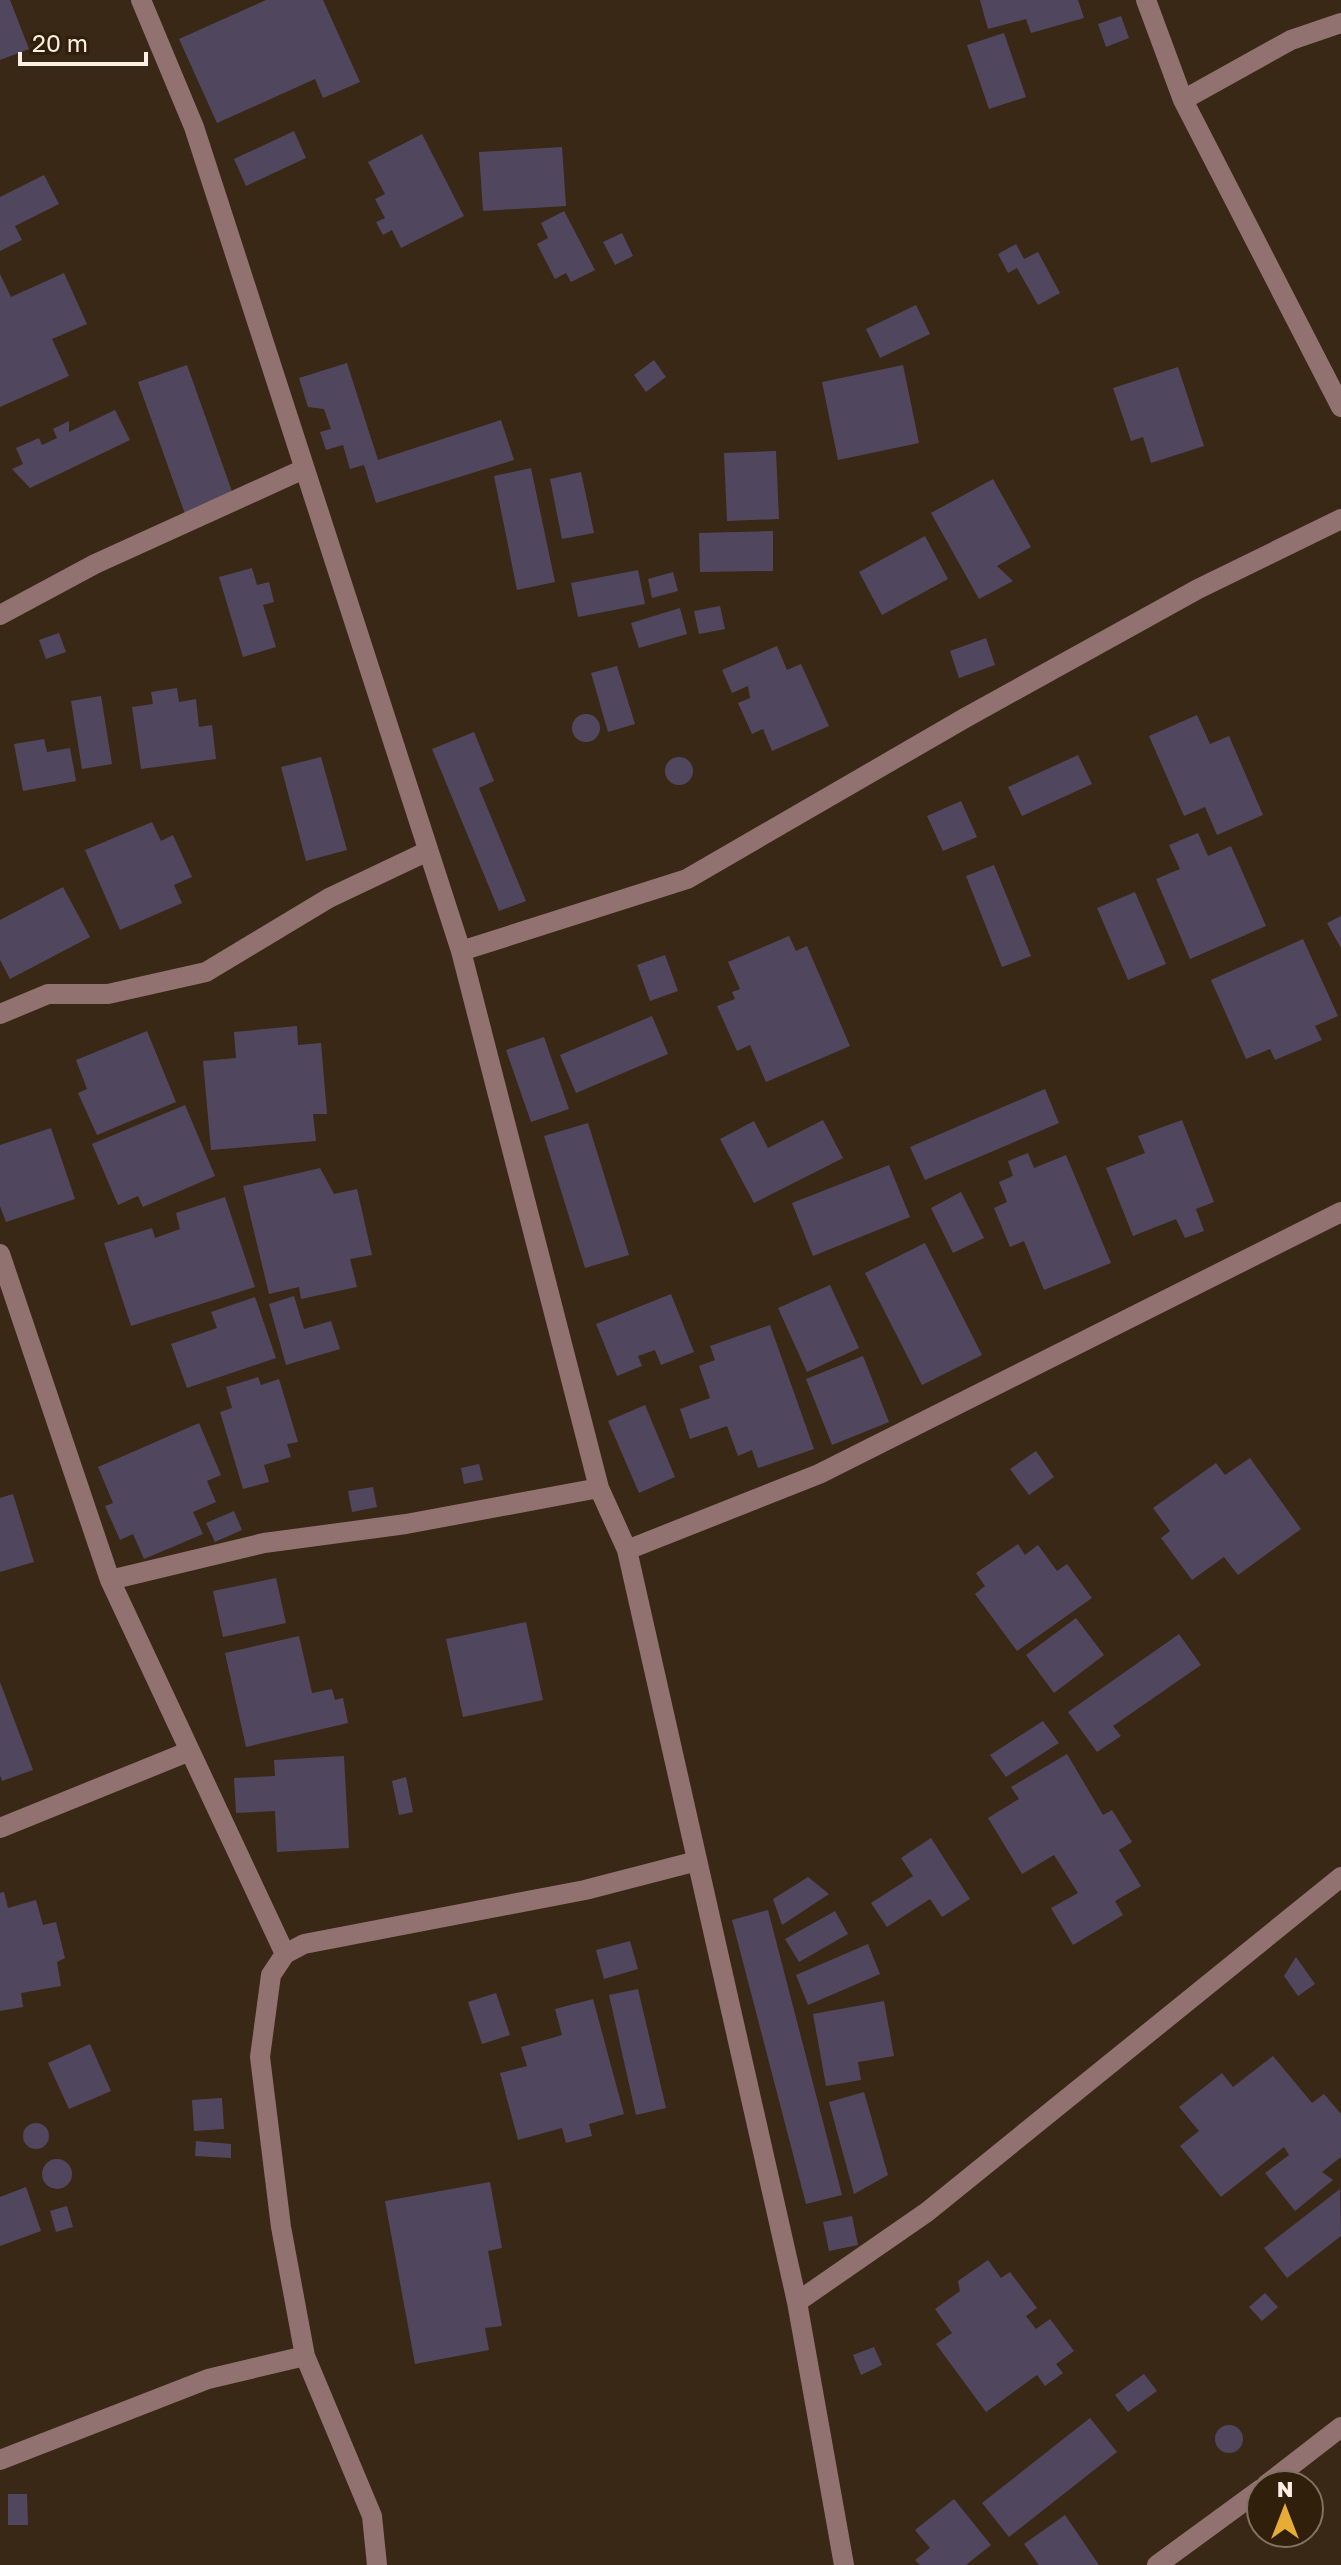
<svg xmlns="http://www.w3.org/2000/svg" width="1341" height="2565" font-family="'Golos Text',sans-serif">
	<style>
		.building { fill: #50475f }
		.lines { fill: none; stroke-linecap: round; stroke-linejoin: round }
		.minor { stroke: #917271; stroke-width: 20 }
	</style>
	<rect width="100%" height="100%" fill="#392815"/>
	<path class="building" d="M 0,0 L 10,0 L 29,49 L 0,60 Z
		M 266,0 L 323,0 L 360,82 L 323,98 L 315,79 L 217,123 L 179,39 Z
		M 980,0 L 1078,0 L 1084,18 L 1031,33 L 1026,19 L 988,29 Z
		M 1121,16 L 1129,38 L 1106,47 L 1098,24 Z
		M 1004,33 L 1026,97 L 989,109 L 967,45 Z
		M 294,131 L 306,158 L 246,186 L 234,159 Z
		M 422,134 L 464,216 L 401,248 L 392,230 L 383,235 L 376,222 L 385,218 L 375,199 L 385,194 L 368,162 Z
		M 562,147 L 566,206 L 483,211 L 479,152 Z
		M 44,175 L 59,204 L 15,226 L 22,240 L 0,251 L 0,197 Z
		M 564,211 L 595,270 L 571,282 L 566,273 L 555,279 L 537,244 L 548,238 L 541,223 Z
		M 622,233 L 633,256 L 615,265 L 603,242 Z
		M 1016,244 L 1024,259 L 1038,252 L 1060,293 L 1038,305 L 1017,268 L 1008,273 L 998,254 Z
		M 64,273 L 87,324 L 52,339 L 69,376 L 0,407 L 0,274 L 11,297 Z
		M 916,305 L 930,334 L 880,358 L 866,329 Z
		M 654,360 L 666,377 L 646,392 L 634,375 Z
		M 347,363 L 378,460 L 501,420 L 514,460 L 376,503 L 364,465 L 350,469 L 343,445 L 326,450 L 320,432 L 331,429 L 324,409 L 308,407 L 299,378 Z
		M 187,365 L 234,497 L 185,514 L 138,382 Z
		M 903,365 L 919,443 L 838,460 L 822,382 Z
		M 1178,367 L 1204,446 L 1151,463 L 1143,437 L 1131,441 L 1113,388 Z
		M 115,410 L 130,440 L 30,488 L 12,469 L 23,464 L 16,448 L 39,438 L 42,445 L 57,438 L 53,429 L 69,421 L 69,432 Z
		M 776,451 L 779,519 L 727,521 L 724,453 Z
		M 531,468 L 555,582 L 517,590 L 494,476 Z
		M 581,472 L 594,533 L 562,539 L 550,479 Z
		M 993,479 L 1031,547 L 997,566 L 1013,581 L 979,599 L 931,513 Z
		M 773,531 L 773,571 L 700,572 L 699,533 Z
		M 925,536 L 948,579 L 882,615 L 859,572 Z
		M 252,568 L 257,585 L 269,582 L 274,602 L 263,605 L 276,647 L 243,657 L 219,577 Z
		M 638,570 L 645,604 L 578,617 L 571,583 Z
		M 673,572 L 678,591 L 652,598 L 648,579 Z
		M 720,606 L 725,629 L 699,634 L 694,611 Z
		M 680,608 L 687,634 L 639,648 L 631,623 Z
		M 59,633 L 66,652 L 46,659 L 39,640 Z
		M 986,638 L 995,665 L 959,678 L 950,651 Z
		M 777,646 L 787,670 L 801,664 L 829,726 L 772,751 L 763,729 L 752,734 L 738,703 L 750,698 L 748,686 L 732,693 L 722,670 Z
		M 617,666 L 635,724 L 608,732 L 591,673 Z
		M 177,688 L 179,702 L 196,699 L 199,727 L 212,725 L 216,759 L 141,769 L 132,707 L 153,704 L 151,692 Z
		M 101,696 L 112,764 L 82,769 L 71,701 Z
		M572 728a14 14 0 1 1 28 0a14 14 0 1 1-28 0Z
		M 1197,715 L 1210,744 L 1229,736 L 1263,815 L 1217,835 L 1205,807 L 1184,816 L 1149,736 Z
		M 474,732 L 494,781 L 479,788 L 526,901 L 499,911 L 432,749 Z
		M 44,739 L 47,752 L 70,748 L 76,781 L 23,791 L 14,744 Z
		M 1078,755 L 1092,784 L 1022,816 L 1008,787 Z
		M665 771a14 14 0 1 1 28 0a14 14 0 1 1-28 0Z
		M 321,757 L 347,850 L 306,861 L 281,767 Z
		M 961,801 L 977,837 L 943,851 L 927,816 Z
		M 152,822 L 161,841 L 173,835 L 192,877 L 174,885 L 182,903 L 120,930 L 85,850 Z
		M 1198,833 L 1208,856 L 1231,846 L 1266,926 L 1190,959 L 1156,879 L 1180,869 L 1169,845 Z
		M 994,865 L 1031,956 L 1002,967 L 966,876 Z
		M 63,887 L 90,937 L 10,979 L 0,960 L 0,920 Z
		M 1135,892 L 1166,964 L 1128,980 L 1097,908 Z
		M 1341,916 L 1341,948 L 1327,923 Z
		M 789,936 L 796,951 L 807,946 L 850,1046 L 766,1082 L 750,1045 L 737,1051 L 717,1006 L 735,999 L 732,992 L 740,989 L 728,962 Z
		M 1303,939 L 1338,1016 L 1315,1026 L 1322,1040 L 1275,1060 L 1270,1049 L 1246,1059 L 1211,980 Z
		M 665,955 L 678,991 L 650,1001 L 637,965 Z
		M 652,1016 L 668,1054 L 576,1093 L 560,1055 Z
		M 297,1026 L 298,1045 L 321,1043 L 327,1114 L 313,1114 L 316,1141 L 211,1150 L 203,1061 L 236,1058 L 234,1032 Z
		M 147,1031 L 176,1102 L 97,1135 L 78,1093 L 87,1089 L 76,1060 Z
		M 544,1037 L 569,1109 L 531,1122 L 506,1050 Z
		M 1045,1089 L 1059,1123 L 925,1180 L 910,1147 Z
		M 185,1105 L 215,1176 L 143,1207 L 138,1196 L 118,1205 L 92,1144 Z
		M 823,1120 L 843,1158 L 754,1203 L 720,1139 L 754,1121 L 768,1148 Z
		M 1182,1120 L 1214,1202 L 1196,1209 L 1204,1231 L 1185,1238 L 1176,1219 L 1133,1236 L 1106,1168 L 1145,1153 L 1138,1136 Z
		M 588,1123 L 629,1255 L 585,1268 L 544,1136 Z
		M 51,1128 L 75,1199 L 6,1222 L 0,1206 L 0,1145 Z
		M 1028,1153 L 1034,1168 L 1066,1155 L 1111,1263 L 1044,1290 L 1024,1241 L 1010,1247 L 994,1208 L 1007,1202 L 999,1182 L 1013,1176 L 1008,1161 Z
		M 889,1165 L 910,1217 L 813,1256 L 792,1203 Z
		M 320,1168 L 334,1194 L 357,1189 L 372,1255 L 350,1259 L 357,1287 L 301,1299 L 299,1287 L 269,1294 L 243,1186 Z
		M 961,1192 L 984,1238 L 953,1253 L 931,1208 Z
		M 225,1197 L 255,1287 L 131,1326 L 104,1243 L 152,1228 L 155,1238 L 180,1229 L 176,1213 Z
		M 925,1243 L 982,1355 L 922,1385 L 865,1273 Z
		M 830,1285 L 859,1348 L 807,1372 L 778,1308 Z
		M 671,1294 L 694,1352 L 661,1365 L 655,1350 L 638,1356 L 642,1366 L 617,1376 L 596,1324 Z
		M 294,1296 L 304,1329 L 331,1321 L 340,1349 L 286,1365 L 269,1304 Z
		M 255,1297 L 276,1358 L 187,1388 L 171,1344 L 217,1328 L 211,1312 Z
		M 770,1325 L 814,1449 L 758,1468 L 752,1450 L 738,1456 L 727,1426 L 690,1439 L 680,1409 L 710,1398 L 699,1366 L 715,1360 L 710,1346 Z
		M 863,1356 L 889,1422 L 832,1445 L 806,1379 Z
		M 258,1377 L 261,1385 L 279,1379 L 298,1442 L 287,1444 L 291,1457 L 264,1465 L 269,1482 L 243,1489 L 220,1412 L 232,1408 L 226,1387 Z
		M 645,1405 L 675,1477 L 639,1493 L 608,1421 Z
		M 199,1423 L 221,1475 L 207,1481 L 216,1502 L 193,1512 L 203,1534 L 144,1559 L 133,1534 L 120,1540 L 105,1506 L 113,1503 L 98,1467 Z
		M 1036,1451 L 1054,1477 L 1029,1495 L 1010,1469 Z
		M 1250,1458 L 1301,1529 L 1238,1575 L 1224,1557 L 1192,1580 L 1161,1538 L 1170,1531 L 1153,1508 L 1216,1463 L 1225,1475 Z
		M 479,1464 L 483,1480 L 464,1484 L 461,1468 Z
		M 373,1487 L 377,1507 L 352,1512 L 348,1491 Z
		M 13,1494 L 34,1562 L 0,1572 L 0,1498 Z
		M 234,1511 L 242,1530 L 215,1542 L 206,1523 Z
		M 1018,1544 L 1025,1555 L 1038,1545 L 1057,1571 L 1067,1564 L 1092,1598 L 1017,1651 L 975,1594 L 985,1586 L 976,1573 Z
		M 276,1578 L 286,1623 L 223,1637 L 213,1591 Z
		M 1076,1618 L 1104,1655 L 1054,1693 L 1026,1655 Z
		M 526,1622 L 543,1700 L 463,1717 L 446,1639 Z
		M 1179,1634 L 1201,1665 L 1113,1726 L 1121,1736 L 1097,1752 L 1068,1712 Z
		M 299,1636 L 312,1693 L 332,1689 L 335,1700 L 343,1698 L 348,1723 L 246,1747 L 225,1653 Z
		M 0,1682 L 33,1770 L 2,1781 L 0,1775 Z
		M 1043,1721 L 1059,1743 L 1006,1777 L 990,1755 Z
		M 1067,1754 L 1103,1815 L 1112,1810 L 1132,1842 L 1119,1850 L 1141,1886 L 1115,1901 L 1123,1915 L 1073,1945 L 1051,1908 L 1078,1893 L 1054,1855 L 1022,1874 L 988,1818 L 1019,1799 L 1011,1787 Z
		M 344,1756 L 349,1848 L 277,1852 L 275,1811 L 236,1813 L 234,1778 L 275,1776 L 274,1760 Z
		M 406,1777 L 413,1812 L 399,1815 L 392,1781 Z
		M 931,1838 L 970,1899 L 942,1917 L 930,1899 L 887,1927 L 871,1903 L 913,1876 L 901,1858 Z
		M 808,1877 L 829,1894 L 782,1925 L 773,1899 Z
		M 4,1892 L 8,1908 L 36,1900 L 43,1925 L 56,1922 L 65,1958 L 57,1962 L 61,1986 L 21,1993 L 23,2007 L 0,2011 L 0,1893 Z
		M 768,1910 L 842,2195 L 806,2204 L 732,1920 Z
		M 835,1911 L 848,1934 L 799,1962 L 785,1939 Z
		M 630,1941 L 638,1969 L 604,1979 L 596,1950 Z
		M 868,1944 L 880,1974 L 808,2005 L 796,1975 Z
		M 1296,1957 L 1315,1984 L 1298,1996 L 1284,1976 Z
		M 638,1989 L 666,2108 L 636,2115 L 609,1995 Z
		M 496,1993 L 510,2035 L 482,2044 L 468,2002 Z
		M 593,1999 L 624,2114 L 589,2124 L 592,2136 L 566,2143 L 562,2128 L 518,2140 L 500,2073 L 527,2066 L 521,2047 L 562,2035 L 555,2009 Z
		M 884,2001 L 894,2056 L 858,2062 L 861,2080 L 826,2086 L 813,2014 Z
		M 90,2044 L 111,2091 L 69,2109 L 48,2063 Z
		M 1273,2056 L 1312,2103 L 1324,2094 L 1341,2114 L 1341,2157 L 1322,2172 L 1333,2180 L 1295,2211 L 1265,2173 L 1289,2155 L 1284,2147 L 1221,2197 L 1180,2146 L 1199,2131 L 1179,2107 L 1222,2073 L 1233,2087 Z
		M 864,2092 L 888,2175 L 854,2194 L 829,2102 Z
		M 222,2098 L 224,2129 L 194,2131 L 192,2100 Z
		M23 2136a13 13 0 1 1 26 0a13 13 0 1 1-26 0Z
		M 196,2141 L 231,2144 L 231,2158 L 195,2156 Z
		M42 2174a15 15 0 1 1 30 0a15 15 0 1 1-30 0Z
		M 490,2182 L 502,2248 L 488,2251 L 502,2326 L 485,2328 L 489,2350 L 415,2364 L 385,2201 Z
		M 26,2187 L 41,2231 L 0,2246 L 0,2197 Z
		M 1340,2189 L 1341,2236 L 1287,2278 L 1264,2248 Z
		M 67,2206 L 73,2227 L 56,2232 L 50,2211 Z
		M 852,2216 L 858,2245 L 829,2251 L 823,2222 Z
		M 988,2260 L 1001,2278 L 1010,2272 L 1037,2308 L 1026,2316 L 1036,2329 L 1050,2319 L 1074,2351 L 1056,2364 L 1063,2373 L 1045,2386 L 1037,2375 L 986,2412 L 936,2344 L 952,2333 L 935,2309 L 960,2291 L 958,2281 Z
		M 1265,2293 L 1278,2307 L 1262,2321 L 1249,2307 Z
		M 874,2347 L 882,2365 L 861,2375 L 853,2355 Z
		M 1144,2374 L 1157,2391 L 1128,2412 L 1115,2395 Z
		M 1090,2418 L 1117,2452 L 1009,2537 L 982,2503 Z
		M1215 2439a14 14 0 1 1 28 0a14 14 0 1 1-28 0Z
		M 8,2494 L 27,2494 L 28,2525 L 8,2525 Z
		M 954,2499 L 991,2545 L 966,2565 L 920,2565 L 915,2560 L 930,2548 L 915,2530 Z
		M 1065,2515 L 1099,2565 L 1039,2565 L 1024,2544 Z"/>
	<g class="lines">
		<path class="minor" d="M 141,0 L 194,127 L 461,951 L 599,1488 L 627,1550 L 797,2302 L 844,2565
			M 1146,0 L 1183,100 L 1341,407
			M 1183,100 L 1291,40 L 1341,23
			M 0,615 L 95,564 L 304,469
			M 461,951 L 687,879 L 965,718 L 1198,589 L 1341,519
			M 0,1014 L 48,994 L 108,994 L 206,972 L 329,898 L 428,851
			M 0,1254 L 110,1580 L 264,1543 L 406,1524 L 599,1488
			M 627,1550 L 819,1474 L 1341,1212
			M 110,1580 L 285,1954
			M 0,1828 L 190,1751
			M 797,2302 L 927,2212 L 1341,1877
			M 0,2460 L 208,2379 L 305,2356
			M 1266,2485 L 1341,2427
			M 377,2565 L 372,2516 L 305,2356 L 281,2227 L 260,2057 L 271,1975 L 285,1954 L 304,1944 L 585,1890 L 697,1861
			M 1157,2565 L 1261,2489"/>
	</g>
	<g transform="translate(1285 2509)"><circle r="38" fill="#2f1f0b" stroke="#817261" stroke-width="2"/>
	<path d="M0-6L14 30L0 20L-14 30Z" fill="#e7ac37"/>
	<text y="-12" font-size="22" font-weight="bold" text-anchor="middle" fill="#fbefe3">N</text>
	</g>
	<path d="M20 52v12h126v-12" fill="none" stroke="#fbefe3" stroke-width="4"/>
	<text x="32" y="52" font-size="24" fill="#fbefe3" stroke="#2f1f0b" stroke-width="6" paint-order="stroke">20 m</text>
</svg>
